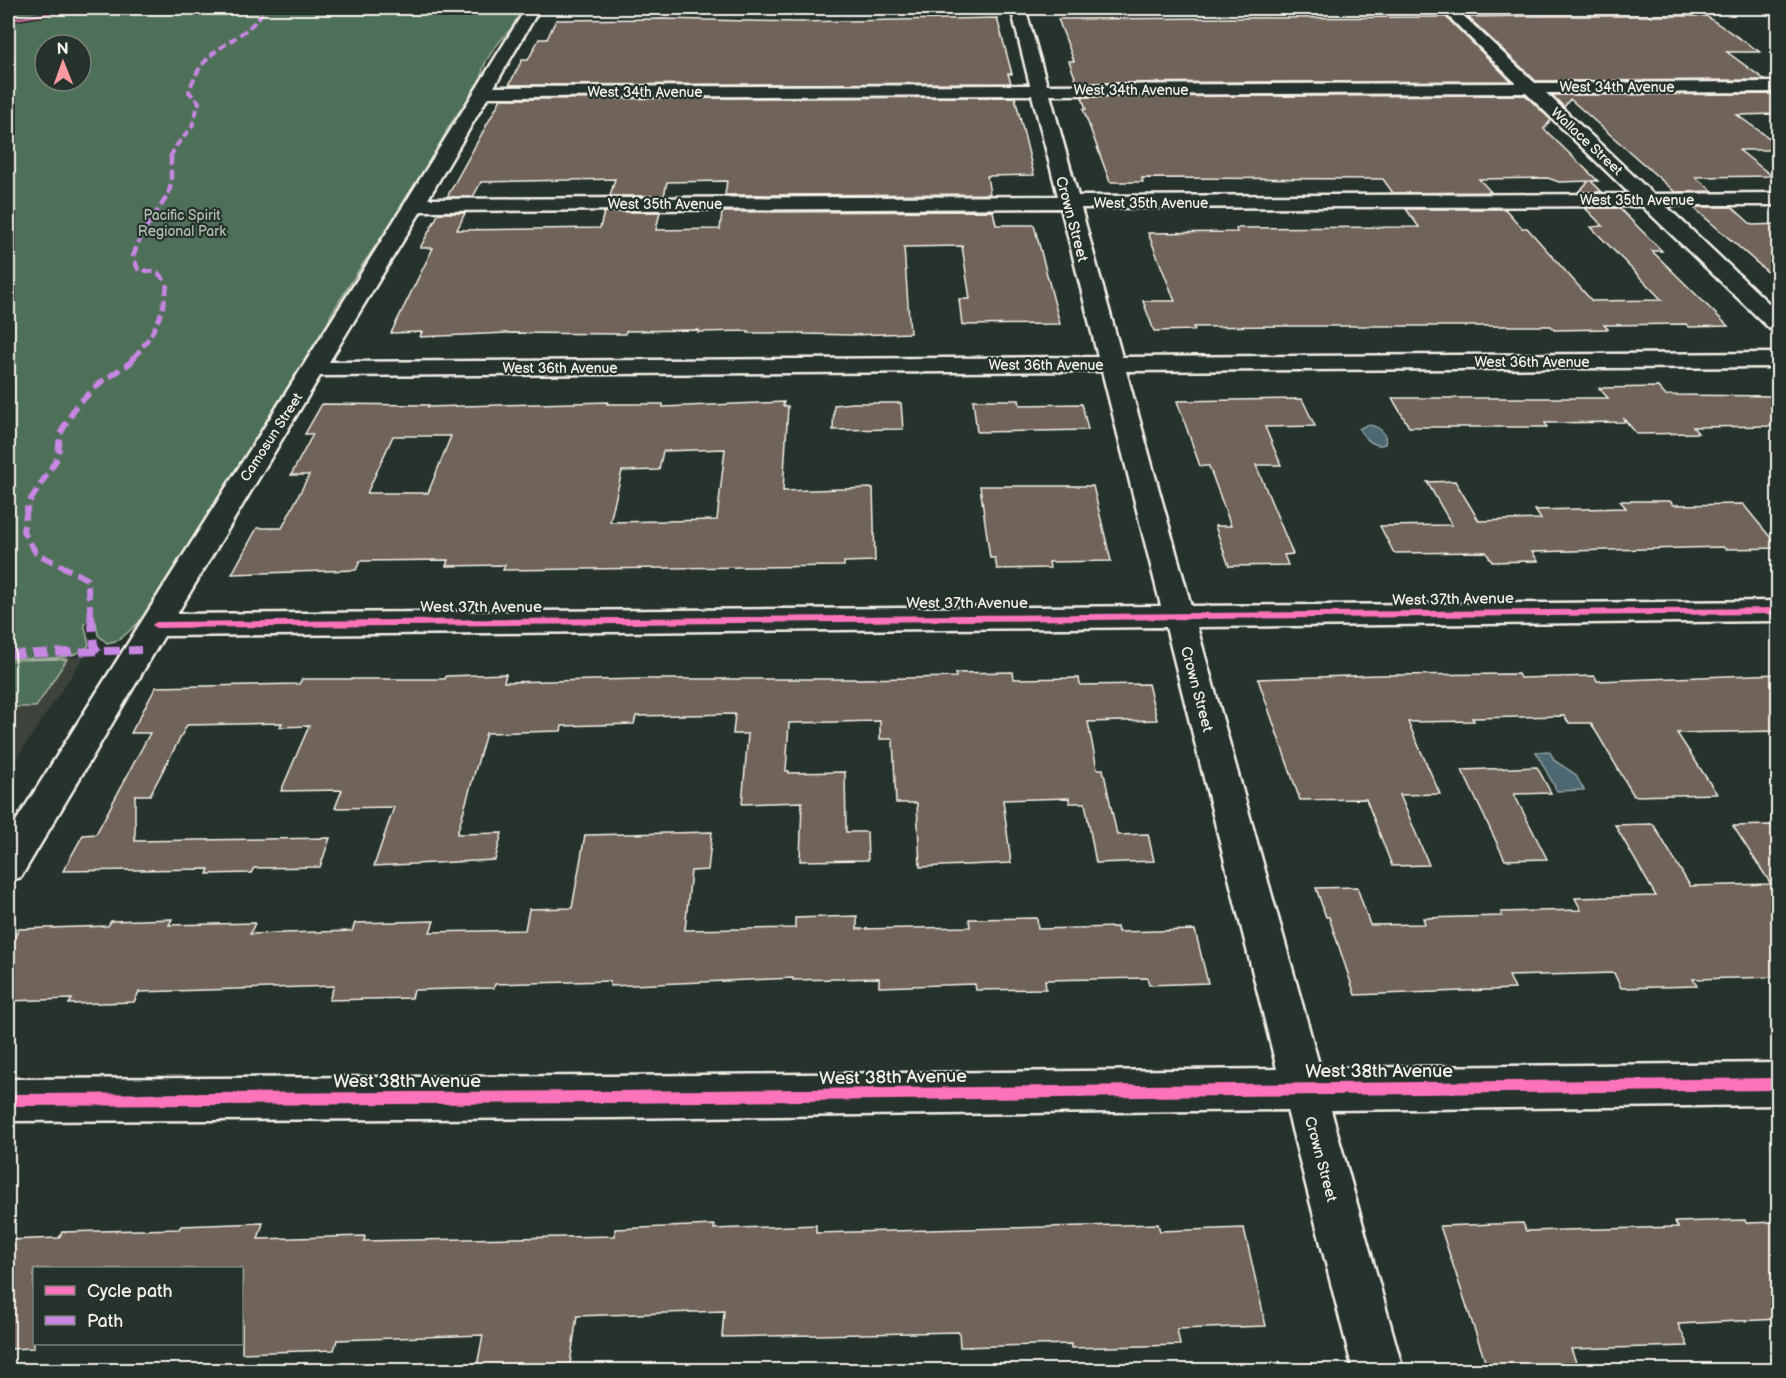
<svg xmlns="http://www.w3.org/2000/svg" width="1786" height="1378" font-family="'Balsamiq Sans',sans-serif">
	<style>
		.built { fill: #3c423a }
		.green { fill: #506f58; stroke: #a2b0a0; stroke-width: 1.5; fill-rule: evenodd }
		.water { fill: #4e6873; stroke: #909fa2; stroke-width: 1.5 }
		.building { fill: #6f645a; stroke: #f4f1e8; stroke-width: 1.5; fill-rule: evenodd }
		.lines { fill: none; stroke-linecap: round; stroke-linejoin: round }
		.minor-casing { stroke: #f4f1e8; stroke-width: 5 }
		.minor { fill: #26332d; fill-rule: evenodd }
		.quiet-far3 { stroke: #c787e3; stroke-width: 4; stroke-dasharray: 8 4; stroke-linecap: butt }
		.quiet-far2 { stroke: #c787e3; stroke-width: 4.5; stroke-dasharray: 10 4.5; stroke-linecap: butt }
		.quiet-far1 { stroke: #c787e3; stroke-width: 6; stroke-dasharray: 13 6; stroke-linecap: butt }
		.quiet { stroke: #c787e3; stroke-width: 8; stroke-dasharray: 16 8; stroke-linecap: butt }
		.cycleway-casing { stroke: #26332d; stroke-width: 4 }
		.cycleway { fill: #fb73b8; fill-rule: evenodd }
		.labels { text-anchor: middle; stroke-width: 4.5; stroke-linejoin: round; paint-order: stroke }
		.far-street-label { font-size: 14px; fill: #f4f1e8; stroke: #26332d }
		.far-park-label { font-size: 14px; fill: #b2bdae; stroke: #26332d }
		.street-label { font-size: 15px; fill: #f4f1e8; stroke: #26332d }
		.near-street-label { font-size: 18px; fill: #f4f1e8; stroke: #26332d }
	</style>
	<rect width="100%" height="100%" fill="#26332d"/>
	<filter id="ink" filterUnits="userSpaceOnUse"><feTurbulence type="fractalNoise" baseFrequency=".0167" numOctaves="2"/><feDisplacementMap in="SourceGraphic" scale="12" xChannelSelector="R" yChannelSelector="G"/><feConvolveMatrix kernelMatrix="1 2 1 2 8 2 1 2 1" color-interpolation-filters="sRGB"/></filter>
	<g filter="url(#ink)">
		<path class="built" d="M 83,657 L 83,658 L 8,771 L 8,659 Z"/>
		<path class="green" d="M 8,8 L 520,8 L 527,10 C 513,29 491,46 483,69 C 481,73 483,78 484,83 L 474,90 L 450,125 L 420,181 L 359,270 L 330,316 L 327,337 L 262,440 L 193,538 L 144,618 L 119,640 L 107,643 L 98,635 L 96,622 L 84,623 L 89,645 C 74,663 30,658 8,658 ZM 45,45 L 81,45 L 81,81 L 45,81 Z
			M 67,659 L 36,707 L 8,707 L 8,660 Z"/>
		<path class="water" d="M 1366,425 C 1377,425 1388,432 1385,444 C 1373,448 1365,438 1359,429 Z
			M 1549,751 L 1555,761 L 1575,774 L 1584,790 L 1557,791 L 1536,752 Z"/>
		<path class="building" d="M 1541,16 L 1706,16 L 1760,52 L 1727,52 L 1765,80 L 1536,81 L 1468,17 Z
			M 1434,17 L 1446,17 L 1511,81 L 1077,83 L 1069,61 L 1074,61 L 1058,19 Z
			M 997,18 L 1012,74 L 1008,74 L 1011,83 L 509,85 L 522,60 L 528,60 L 539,39 L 547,39 L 556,20 L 664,19 L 797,22 Z
			M 1779,94 L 1779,114 L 1737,115 L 1779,145 L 1779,150 L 1739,150 L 1772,176 L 1695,177 L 1713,191 L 1675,192 L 1570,99 L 1564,107 L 1552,95 Z
			M 1525,95 L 1551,120 L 1544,129 L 1598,181 L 1591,181 L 1602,192 L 1578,192 L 1589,181 L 1559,182 L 1548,178 L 1479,179 L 1491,192 L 1393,193 L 1383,179 L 1142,178 L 1143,182 L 1110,182 L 1083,109 L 1086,109 L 1082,97 Z
			M 1015,97 L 1034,175 L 987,176 L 990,194 L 725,195 L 727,181 L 667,182 L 664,196 L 610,196 L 615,179 L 481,182 L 473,197 L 447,197 L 501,99 Z
			M 1693,207 L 1732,207 L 1752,225 L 1779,224 L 1779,282 Z
			M 1585,208 L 1619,208 L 1662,251 L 1652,251 L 1728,326 L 1689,327 L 1686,324 L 1604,325 L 1608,329 L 1554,330 L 1551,326 L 1284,326 L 1193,327 L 1195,330 L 1154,331 L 1143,301 L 1175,301 L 1148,233 L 1237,232 L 1236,228 L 1419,227 L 1406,209 L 1505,209 L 1522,228 L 1527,228 L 1592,301 L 1662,300 L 1591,227 L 1603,226 Z
			M 993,211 L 996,225 L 1034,225 L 1060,324 L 962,325 L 959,299 L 970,299 L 962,246 L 904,247 L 910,333 L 853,335 L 804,334 L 804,333 L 748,333 L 748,331 L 698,332 L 699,330 L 626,331 L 625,334 L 507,333 L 420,337 L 422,332 L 391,333 L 433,248 L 420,248 L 439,213 L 465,213 L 457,230 L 600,228 L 604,212 L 660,212 L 656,230 L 720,229 L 722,212 Z
			M 1658,387 L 1665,395 L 1779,396 L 1779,426 L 1693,427 L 1698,433 L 1637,434 L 1624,419 L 1624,422 L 1545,423 L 1547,427 L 1409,427 L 1392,398 L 1608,398 L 1599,388 Z
			M 1302,399 L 1315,426 L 1265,427 L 1281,465 L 1256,465 L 1293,554 L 1284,555 L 1288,565 L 1229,566 L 1215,526 L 1231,526 L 1209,466 L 1200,466 L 1177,401 Z
			M 973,400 L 1019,400 L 1020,405 L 1082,404 L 1088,430 L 977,432 Z
			M 608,402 L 607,404 L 663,404 L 663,407 L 784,402 L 783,406 L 788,406 L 783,491 L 873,488 L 875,561 L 844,562 L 844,566 L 503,570 L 505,565 L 446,566 L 448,560 L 360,561 L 356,570 L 232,574 L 257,528 L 282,528 L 309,475 L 291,475 L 313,434 L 305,434 L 322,404 L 429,405 L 428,407 ZM 393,436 L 451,436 L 428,493 L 367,493 ZM 725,449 L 717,520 L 610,522 L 622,471 L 659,470 L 663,451 Z
			M 853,403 L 901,403 L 903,429 L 833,430 L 834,405 Z
			M 1455,481 L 1479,521 L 1541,519 L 1535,510 L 1626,508 L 1620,501 L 1670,501 L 1674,505 L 1743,504 L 1779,548 L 1725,549 L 1723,547 L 1532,552 L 1538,561 L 1492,562 L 1486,552 L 1394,553 L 1380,526 L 1452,525 L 1427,482 Z
			M 980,486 L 1093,486 L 1111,561 L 1049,562 L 1050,568 L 997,569 L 995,558 L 990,558 Z
			M 1013,672 L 1014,679 L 1079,678 L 1080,685 L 1148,684 L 1157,720 L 1088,722 L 1097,769 L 1103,769 L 1117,835 L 1148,834 L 1154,861 L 1096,863 L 1085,803 L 1069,803 L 1069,798 L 1003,800 L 1011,863 L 920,867 L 917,803 L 896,803 L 893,739 L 880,739 L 880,721 L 789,723 L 786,771 L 789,771 L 789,773 L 845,772 L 846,832 L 867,832 L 868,860 L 800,861 L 802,802 L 742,804 L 748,734 L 733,734 L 735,714 L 636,716 L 634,724 L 562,726 L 561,731 L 486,733 L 457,834 L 502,833 L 495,860 L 374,866 L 394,807 L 335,808 L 342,790 L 281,791 L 309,726 L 280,727 L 282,723 L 187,725 L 150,795 L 135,795 L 135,841 L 330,838 L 320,867 L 254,868 L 251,873 L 207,874 L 209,869 L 63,871 L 83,835 L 96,834 L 150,733 L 131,733 L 156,687 L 299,684 L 302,679 L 445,679 L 446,676 L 506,674 L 504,682 L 642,679 L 862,679 L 956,677 L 956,673 Z
			M 1518,674 L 1520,678 L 1595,676 L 1597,681 L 1779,674 L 1779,731 L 1677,733 L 1717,794 L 1634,796 L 1591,723 L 1569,723 L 1564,716 L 1472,718 L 1474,721 L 1408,722 L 1440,794 L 1400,795 L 1429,865 L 1392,866 L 1366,799 L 1300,800 L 1258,679 L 1380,675 Z
			M 1537,767 L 1551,793 L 1514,794 L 1547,859 L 1505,860 L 1462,770 Z
			M 1653,824 L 1690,886 L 1771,884 L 1733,826 L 1771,825 L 1779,836 L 1779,977 L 1693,979 L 1697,986 L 1621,988 L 1614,973 L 1509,976 L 1515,989 L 1355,995 L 1329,917 L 1326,917 L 1316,888 L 1357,887 L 1370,925 L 1425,924 L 1423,918 L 1502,916 L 1501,912 L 1581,910 L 1575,898 L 1656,896 L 1615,825 Z
			M 712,832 L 708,870 L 691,871 L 685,930 L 795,928 L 795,918 L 857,916 L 857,929 L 970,927 L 969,919 L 1037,918 L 1038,929 L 1117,927 L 1118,932 L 1195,930 L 1208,983 L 1149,985 L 1147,978 L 1045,980 L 1046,989 L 976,990 L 975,984 L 879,987 L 879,978 L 793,980 L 793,978 L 610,986 L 610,981 L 495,984 L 494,988 L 414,990 L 412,998 L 329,1000 L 334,986 L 139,992 L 134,1002 L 69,1004 L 72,999 L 8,1001 L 8,950 L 19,929 L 108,926 L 111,921 L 172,919 L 169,925 L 255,923 L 250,934 L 352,931 L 355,923 L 434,921 L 430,932 L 525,930 L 529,909 L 572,908 L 585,835 Z
			M 1745,1220 L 1746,1223 L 1779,1222 L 1779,1319 L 1678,1324 L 1688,1346 L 1571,1349 L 1578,1367 L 1488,1370 L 1440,1226 L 1523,1223 L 1526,1231 L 1678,1227 L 1675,1222 Z
			M 263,1223 L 258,1239 L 365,1236 L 364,1241 L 615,1236 L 615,1229 L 715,1225 L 714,1229 L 816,1225 L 816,1233 L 1158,1224 L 1160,1231 L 1244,1228 L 1266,1326 L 1177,1329 L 1180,1345 L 1071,1348 L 1071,1344 L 960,1347 L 959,1332 L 722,1337 L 724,1311 L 577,1316 L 570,1364 L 477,1366 L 483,1335 L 337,1340 L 334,1350 L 242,1353 L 242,1269 L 34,1269 L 34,1348 L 8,1349 L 8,1240 L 59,1238 L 62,1232 L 179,1229 L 181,1226 Z"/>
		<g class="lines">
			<g class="minor-casing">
				<path id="minor" d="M 526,8 L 540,8 L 494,87 L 1030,85 L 1011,8 L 1025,8 L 1047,85 L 1516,83 L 1440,8 L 1455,8 L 1535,83 L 1778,82 L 1778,92 L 1546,93 L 1653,194 L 1778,193 L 1778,205 L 1665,205 L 1778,312 L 1778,331 L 1770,329 L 1642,206 L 1081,208 L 1122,357 L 1778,353 L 1778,367 L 1126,371 L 1191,606 L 1778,601 L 1778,621 L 1197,627 L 1320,1068 L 1778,1063 L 1778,1105 L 1331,1110 L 1403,1370 L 1353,1370 L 1287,1110 L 613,1118 L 8,1121 L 8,1079 L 613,1076 L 1277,1069 L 1166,627 L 164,636 L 21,877 L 8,881 L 8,834 C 180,559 356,285 526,8 ZM 1526,93 L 1630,194 L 1078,196 L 1050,95 ZM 1032,95 L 1058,196 L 428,199 L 488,97 ZM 1061,208 L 1098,357 L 329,362 L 421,211 ZM 1102,371 L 1161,606 L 177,614 L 320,376 Z"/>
			</g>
			<use href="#minor" class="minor"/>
			<path class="quiet-far3" d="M 170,157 L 176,146 L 192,127 L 199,102 L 189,92 C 204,41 241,47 266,8"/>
			<path class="quiet-far2" d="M 134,358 C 154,333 164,315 167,283 L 158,273 L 138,269 L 133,256 L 142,234 L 168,195 L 171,184 L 171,155"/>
			<path class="quiet-far1" d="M 91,617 L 87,579 L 36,553 L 23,531 L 28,504 L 58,457 L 60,434 L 76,406 L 100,383 L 130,363 L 135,356"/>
			<path class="quiet" d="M 91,615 L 94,645 L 98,652
				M 8,654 L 141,650"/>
			<g class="cycleway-casing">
				<path id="cycleway" d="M 80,8 L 87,8 L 8,21 L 8,19 Z
					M 1778,608 L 1778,614 L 156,628 L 152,625 L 156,622 Z
					M 1778,1078 L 1778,1090 L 613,1103 L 8,1106 L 8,1094 L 613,1091 Z"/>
			</g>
			<use href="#cycleway" class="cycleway"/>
		</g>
	</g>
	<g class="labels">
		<g class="far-street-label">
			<text x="1617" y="92">West 34th Avenue</text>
			<text x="1131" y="95">West 34th Avenue</text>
			<text x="645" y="97">West 34th Avenue</text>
			<text transform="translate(1587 141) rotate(43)" y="5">Wallace Street</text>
			<text x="1637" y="205">West 35th Avenue</text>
			<text x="1151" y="208">West 35th Avenue</text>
			<text x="665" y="209">West 35th Avenue</text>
			<text x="1532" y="367">West 36th Avenue</text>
			<text x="1046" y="370">West 36th Avenue</text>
			<text x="560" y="373">West 36th Avenue</text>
			<text transform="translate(271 437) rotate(-57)" y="5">Camosun Street</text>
		</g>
		<g class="far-park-label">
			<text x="182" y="220">Pacific Spirit<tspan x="182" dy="16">Regional Park</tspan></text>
		</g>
		<g class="street-label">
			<text transform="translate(1072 219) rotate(75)" y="5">Crown Street</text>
			<text transform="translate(1453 599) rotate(-1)" y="5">West 37th Avenue</text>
			<text x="967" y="608">West 37th Avenue</text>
			<text x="481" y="612">West 37th Avenue</text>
			<text transform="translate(1197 689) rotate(75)" y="5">Crown Street</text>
			<text transform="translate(1321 1159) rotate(75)" y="5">Crown Street</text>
		</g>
		<g class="near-street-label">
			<text x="1379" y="1077">West 38th Avenue</text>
			<text transform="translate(893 1077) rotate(-1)" y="6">West 38th Avenue</text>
			<text x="407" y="1087">West 38th Avenue</text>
		</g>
	</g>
	<rect width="1786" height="1378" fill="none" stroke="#26332d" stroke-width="30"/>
	<rect x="15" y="15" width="1756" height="1348" fill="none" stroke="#f4f1e8" stroke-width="2" filter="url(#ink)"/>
	<rect x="33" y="1267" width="210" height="78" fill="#26332d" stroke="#787f78" stroke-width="1.5"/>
	<rect x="45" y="1286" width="30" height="9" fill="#fb73b8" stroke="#787f78" stroke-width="1.5"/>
	<text x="87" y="1297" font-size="18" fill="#f4f1e8">Cycle path</text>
	<rect x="45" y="1316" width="30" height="9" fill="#c787e3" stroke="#787f78" stroke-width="1.5"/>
	<text x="87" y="1327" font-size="18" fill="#f4f1e8">Path</text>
	<g transform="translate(63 63) rotate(359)"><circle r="28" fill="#26332d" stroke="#787f78" stroke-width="1.5"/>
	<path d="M0-4.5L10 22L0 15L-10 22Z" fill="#ff9aa2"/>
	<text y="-9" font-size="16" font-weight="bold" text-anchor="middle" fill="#f4f1e8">N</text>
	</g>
</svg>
